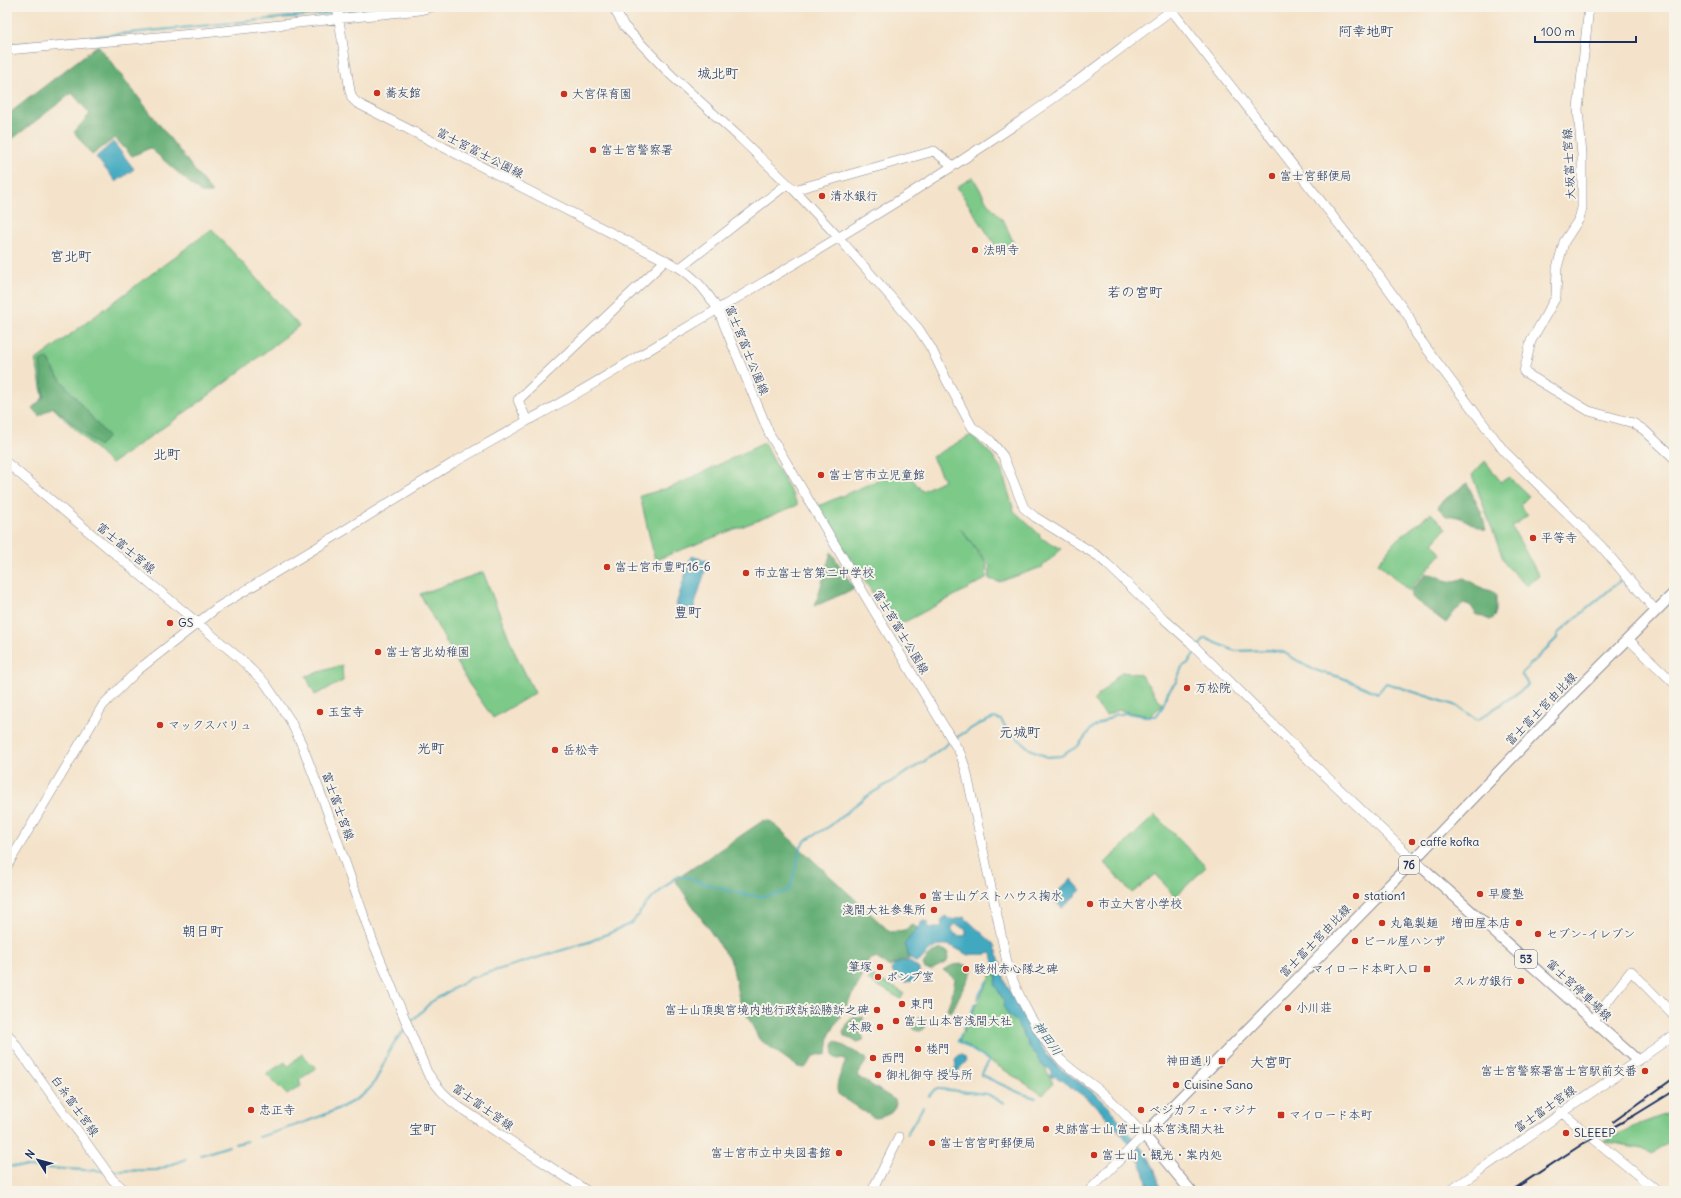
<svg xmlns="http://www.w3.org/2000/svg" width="1681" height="1198" font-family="Delius,'Klee One',sans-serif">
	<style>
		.green { fill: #7bc988; stroke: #4b7c73 }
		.forest { fill: #64ad74; stroke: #406e69 }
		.water { fill: #40a9c0; stroke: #2e6c8f; fill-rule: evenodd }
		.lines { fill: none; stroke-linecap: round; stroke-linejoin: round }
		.stream { stroke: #40a9c0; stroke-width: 2 }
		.secondary-casing { stroke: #888994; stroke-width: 10 }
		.primary-casing { stroke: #888994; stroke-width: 12 }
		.secondary { stroke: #fff; stroke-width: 9 }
		.primary { stroke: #fff; stroke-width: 10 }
		.rail { stroke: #1b2f5e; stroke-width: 2 }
		.poi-dot { fill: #c8321e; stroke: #f7f3e8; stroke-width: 1.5 }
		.labels { text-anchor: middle; stroke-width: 4; stroke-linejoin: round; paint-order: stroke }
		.shield { fill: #f7f3e8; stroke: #5d6a87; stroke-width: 1 }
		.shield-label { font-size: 11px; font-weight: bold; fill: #1b2f5e }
		.poi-label { font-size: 12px; fill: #1b2f5e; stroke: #f7f3e8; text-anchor: start }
		.street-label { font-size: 12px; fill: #1b2f5e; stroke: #f7f3e8 }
		.water-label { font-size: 13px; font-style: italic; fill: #285a80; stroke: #f7f3e8 }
		.quarter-label { font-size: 14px; fill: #1b2f5e; stroke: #f7f3e8 }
	</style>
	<rect width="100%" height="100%" fill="#f7f3e8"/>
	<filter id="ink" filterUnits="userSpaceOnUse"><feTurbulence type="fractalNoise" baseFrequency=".025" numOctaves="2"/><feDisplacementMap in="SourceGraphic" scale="8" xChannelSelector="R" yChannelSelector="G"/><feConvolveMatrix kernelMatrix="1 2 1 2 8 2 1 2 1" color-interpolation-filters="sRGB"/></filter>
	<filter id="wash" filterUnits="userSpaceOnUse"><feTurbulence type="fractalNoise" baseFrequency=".012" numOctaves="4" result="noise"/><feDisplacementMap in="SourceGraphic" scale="16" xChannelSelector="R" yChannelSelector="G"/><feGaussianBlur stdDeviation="0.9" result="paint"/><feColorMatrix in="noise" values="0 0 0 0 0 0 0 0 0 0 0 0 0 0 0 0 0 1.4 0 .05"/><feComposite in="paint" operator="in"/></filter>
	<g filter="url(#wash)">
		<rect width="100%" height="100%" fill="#f4e3ca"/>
		<path class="green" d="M 973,177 L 987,202 L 1005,223 L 1013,242 L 999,251 L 957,187 Z
			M 212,229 L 299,326 L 204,399 L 111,464 L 43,398 L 36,360 Z
			M 971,435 L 989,452 L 1001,468 L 1014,511 L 1040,535 L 1039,537 L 1061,549 L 1042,567 L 999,582 L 989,579 L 990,566 L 960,528 L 987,565 L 986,579 L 899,625 L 878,601 L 816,507 L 904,469 L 922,491 L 944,480 L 932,457 Z
			M 764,443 L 798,505 L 655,560 L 640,496 L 674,486 Z
			M 1485,461 L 1501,482 L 1509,477 L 1529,496 L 1520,505 L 1528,515 L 1512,527 L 1539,576 L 1526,586 L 1505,564 L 1472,475 Z
			M 1431,513 L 1446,528 L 1433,543 L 1441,554 L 1409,591 L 1378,563 L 1395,541 Z
			M 483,572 L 515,653 L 535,693 L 493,718 L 469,684 L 420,594 Z
			M 342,665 L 343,681 L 315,695 L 306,676 Z
			M 1121,672 L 1140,674 L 1163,705 L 1149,716 L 1119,710 L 1106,715 L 1093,701 Z
			M 1155,815 L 1206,867 L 1175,897 L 1156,874 L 1132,893 L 1105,863 Z
			M 993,971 L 1053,1083 L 1043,1095 L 959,1041 Z
			M 871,975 L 904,993 L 901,999 L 868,980 Z
			M 302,1054 L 316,1068 L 299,1080 L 301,1086 L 287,1095 L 266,1074 L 285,1062 L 288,1066 Z
			M 1674,1110 L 1674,1141 L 1659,1148 L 1653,1154 L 1642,1149 L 1603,1142 L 1632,1127 L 1664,1115 Z"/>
		<path class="forest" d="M 98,45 L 212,193 L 201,193 L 150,148 L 132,156 L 115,138 L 92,155 L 74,132 L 90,114 L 72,93 L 7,143 L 7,115 Z
			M 48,358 L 57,375 L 108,437 L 99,446 L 53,407 L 39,416 L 32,408 L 44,397 L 40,362 Z
			M 1467,483 L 1482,514 L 1486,530 C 1471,526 1462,514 1446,516 L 1438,508 L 1440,503 Z
			M 831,552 L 854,589 L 815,606 Z
			M 1426,574 C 1444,574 1442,587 1464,578 L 1484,589 L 1492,591 L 1496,595 L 1496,611 L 1494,617 L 1490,620 L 1476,614 L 1471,606 L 1465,603 L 1455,611 L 1446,623 L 1411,597 L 1411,591 Z
			M 764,820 L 772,822 L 890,932 L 905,930 L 912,925 L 916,927 L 917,929 L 904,945 L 907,949 L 909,960 L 902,960 L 890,967 L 876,958 L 870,959 L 864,966 L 863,976 L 829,1036 L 827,1054 C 823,1056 821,1054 817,1055 C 812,1057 809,1065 805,1068 L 798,1067 L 759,1039 L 739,999 L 732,963 L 675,880 Z
			M 942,949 L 949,953 L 947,962 L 931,970 L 925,969 L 923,964 C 927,957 933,951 942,949 Z
			M 963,964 L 973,968 L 952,1011 L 949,1012 L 947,1009 L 952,995 L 955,979 L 943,970 L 953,965 Z
			M912 1024a7 7 0 1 1 14 0a7 7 0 1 1-14 0Z
			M 854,1017 L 858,1018 L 863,1017 L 863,1021 L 858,1028 L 864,1039 L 861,1042 L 857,1043 L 853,1040 L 845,1037 L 843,1033 L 848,1022 Z
			M 835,1041 L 866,1058 L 866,1061 L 857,1076 L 895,1100 L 896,1104 C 893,1113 883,1118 874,1118 L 838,1094 C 834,1083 843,1070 846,1060 L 843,1058 L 838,1059 L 834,1057 L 833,1045 Z"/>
		<path class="water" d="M 113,142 L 134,169 L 116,182 L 96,157 Z
			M 691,556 L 708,561 L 693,611 L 676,605 Z
			M 1071,879 L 1081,890 L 1062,908 L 1051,898 Z
			M 945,916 L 952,920 L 964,917 L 996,946 L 995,948 L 997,951 L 1005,981 L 1013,998 L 1047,1055 L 1057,1066 L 1098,1096 L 1108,1106 L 1149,1158 L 1158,1178 L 1160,1191 L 1149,1191 L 1144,1171 L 1137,1157 L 1125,1138 L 1095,1104 L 1055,1076 L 1053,1078 L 1050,1076 L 1052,1073 L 1050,1069 C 1041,1067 1039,1062 1037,1055 C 1036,1053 1034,1053 1032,1051 C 1028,1047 1029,1042 1024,1037 C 1023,1030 1018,1029 1017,1022 L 1009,1016 L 1003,1006 L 1004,1001 L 995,985 L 997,977 L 995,974 L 996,971 L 992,954 L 991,953 C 983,956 976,953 969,955 C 964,953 960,950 955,948 C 939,939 929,951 919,962 L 915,962 L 909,957 L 907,949 L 904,945 L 922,922 L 924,921 L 927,922 L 927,926 L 930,928 L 940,928 L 942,925 L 941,921 ZM 954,924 L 958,925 L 966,930 L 966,935 L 962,936 L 956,935 L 951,929 Z
			M 903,961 L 910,962 L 919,969 L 919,973 L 912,981 L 905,982 L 892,972 L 891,970 L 896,964 Z
			M 960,1054 L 965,1057 L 966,1062 L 960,1068 L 954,1079 L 952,1079 L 948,1077 L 948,1074 L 956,1067 L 955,1059 Z"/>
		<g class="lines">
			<path class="stream" d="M 344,12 L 401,7
				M 7,45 L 332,13
				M 1198,648 L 1205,638 L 1235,651 L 1268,650 L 1283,652 L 1308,667 L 1321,672 L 1340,677 L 1378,693 L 1386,683 L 1457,706 L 1478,720 L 1526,687 L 1528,684 L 1521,674 L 1557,638 L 1557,634 L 1620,581
				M 954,739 L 977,725 L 994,718 L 1001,720 L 1006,728 L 1030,749 L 1047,757 L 1061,756 L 1078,746 L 1092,728 L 1114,715 L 1126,713 L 1144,716 L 1156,716 L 1162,708 L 1168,692 L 1176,682 L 1182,667 L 1188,663 L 1196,651
				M 977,999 L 987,981
				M 409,1024 L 431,1002 L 471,978 L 589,942 L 632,923 L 647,903 L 677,876 C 686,875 692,879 700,882 C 726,890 765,905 790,889 L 801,847 L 807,839 L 830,826 L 864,798 L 922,763 L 951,741
				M 963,1029 L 976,1003
				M 961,1035 L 958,1041 L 989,1061 L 981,1075 L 1020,1093 L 1036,1098
				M 929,1096 L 935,1089 L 939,1089 L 987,1094 L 1004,1103
				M 907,1134 L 923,1107
				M 259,1137 C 287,1128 353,1109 371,1087 C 381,1074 385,1057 394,1043 C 397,1038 402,1034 405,1029
				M 235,1144 L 247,1141
				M 201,1155 L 229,1146
				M 7,1166 L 104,1171
				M 110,1171 L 157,1170 L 186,1159"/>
		</g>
	</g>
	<g filter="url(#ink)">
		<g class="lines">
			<g class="secondary-casing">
				<path id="secondary" d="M 337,7 L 350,91 L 352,98 L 357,103 L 680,268 C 697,279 708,293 718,310 L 769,433 L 873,609 L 960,753 L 966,770 L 1008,967 C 1018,997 1039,1037 1061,1060 C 1073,1072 1090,1082 1104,1094 C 1118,1106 1131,1122 1144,1135 L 1089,1191
					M 613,7 L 624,26 L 671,75 L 738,136 L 794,190 L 839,238 L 918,328 L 931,348 L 946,379 L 972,427 L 990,440 L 1003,456 L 1024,508 L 1035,517 L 1098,556 L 1107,564 L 1164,619 L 1190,642 L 1310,761 L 1414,860
					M 1169,7 L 1374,269 L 1409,317 L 1416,334 L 1427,349 L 1504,451 L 1601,546 L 1656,611
					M 1589,7 L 1578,109 L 1582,155 L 1582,208 L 1579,219 L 1564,242 L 1557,268 L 1556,297 L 1531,341 L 1524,372 L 1589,411 L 1633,423 L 1644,430 L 1674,458
					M 7,50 L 204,33 L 420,10 L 432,7
					M 794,190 L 934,151 L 953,166
					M 680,268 L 787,184
					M 527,421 C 577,395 625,364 674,335 C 802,260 930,185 1051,100 C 1094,70 1134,37 1176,7
					M 7,463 L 238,657 L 265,683 L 290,720 L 302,745 L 325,805 L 373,942 L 427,1072 C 436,1086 445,1097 459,1107 L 587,1191
					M 1628,639 L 1674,683
					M 7,866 L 103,705 L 138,670 L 218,607 L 316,548 L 453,463 L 527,421 L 518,400 L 666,260
					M 1592,1021 L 1631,971 L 1674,1015
					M 7,1033 L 113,1180 L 126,1191
					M 1561,1112 L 1657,1191
					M 872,1191 L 899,1137
					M 1450,1191 L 1674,1035"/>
			</g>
			<g class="primary-casing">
				<path id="primary" d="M 1414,860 L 1637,1060
					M 1191,1191 L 1144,1135 L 1414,860 L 1576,691 L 1674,593"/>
			</g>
			<use href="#secondary" class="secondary"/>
			<use href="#primary" class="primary"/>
			<path class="rail" d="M 1613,1122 L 1674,1078
				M 1511,1191 L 1584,1143 L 1635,1115 L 1674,1091"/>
		</g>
	</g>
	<g class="poi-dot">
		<circle cx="377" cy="93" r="4"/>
		<circle cx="564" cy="94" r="4"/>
		<circle cx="593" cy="150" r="4"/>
		<circle cx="1272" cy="176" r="4"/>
		<circle cx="822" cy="196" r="4"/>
		<circle cx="975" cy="250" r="4"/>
		<circle cx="821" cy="475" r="4"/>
		<circle cx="1533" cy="538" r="4"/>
		<circle cx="607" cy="567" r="4"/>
		<circle cx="746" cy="573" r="4"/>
		<circle cx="170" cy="623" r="4"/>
		<circle cx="378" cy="652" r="4"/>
		<circle cx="1187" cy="688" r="4"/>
		<circle cx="320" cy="712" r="4"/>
		<circle cx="160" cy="725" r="4"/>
		<circle cx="555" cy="750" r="4"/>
		<circle cx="1412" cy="842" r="4"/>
		<circle cx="1480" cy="894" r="4"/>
		<circle cx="923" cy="896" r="4"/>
		<circle cx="1356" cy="896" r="4"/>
		<circle cx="1090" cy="904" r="4"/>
		<circle cx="934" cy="910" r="4"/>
		<circle cx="1382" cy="923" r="4"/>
		<circle cx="1519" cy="923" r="4"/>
		<circle cx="1538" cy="934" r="4"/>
		<circle cx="1355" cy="941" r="4"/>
		<circle cx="880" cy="967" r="4"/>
		<circle cx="966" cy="969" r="4"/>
		<rect x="1423" y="965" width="8" height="8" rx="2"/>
		<circle cx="878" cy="977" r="4"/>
		<circle cx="1521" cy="981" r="4"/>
		<circle cx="902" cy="1004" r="4"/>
		<circle cx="1288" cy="1008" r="4"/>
		<circle cx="877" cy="1010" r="4"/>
		<circle cx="896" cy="1021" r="4"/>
		<circle cx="880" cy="1027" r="4"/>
		<circle cx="918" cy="1049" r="4"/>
		<circle cx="873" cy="1058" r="4"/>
		<rect x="1218" y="1057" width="8" height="8" rx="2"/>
		<circle cx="1645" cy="1071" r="4"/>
		<circle cx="878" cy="1075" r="4"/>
		<circle cx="1176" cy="1085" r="4"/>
		<circle cx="251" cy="1110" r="4"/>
		<circle cx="1141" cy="1110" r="4"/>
		<rect x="1277" y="1111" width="8" height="8" rx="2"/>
		<circle cx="1046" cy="1129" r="4"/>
		<circle cx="1566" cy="1133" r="4"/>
		<circle cx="932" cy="1143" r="4"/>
		<circle cx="839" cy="1153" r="4"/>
		<circle cx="1094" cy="1155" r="4"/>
	</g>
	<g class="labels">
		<g class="shield">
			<rect x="1399" y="856" width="20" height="18" rx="3"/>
			<rect x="1515" y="950" width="22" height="18" rx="3"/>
		</g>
		<g class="shield-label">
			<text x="1409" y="869">76</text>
			<text x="1526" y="963">53</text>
		</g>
		<g class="poi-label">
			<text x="385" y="97">蕎友館</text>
			<text x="572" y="98">大宮保育園</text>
			<text x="601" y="154">富士宮警察署</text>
			<text x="1280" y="180">富士宮郵便局</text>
			<text x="830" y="200">清水銀行</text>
			<text x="983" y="254">法明寺</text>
			<text x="829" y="479">富士宮市立児童館</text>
			<text x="1541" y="542">平等寺</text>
			<text x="615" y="571">富士宮市豊町16-6</text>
			<text x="754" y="577">市立富士宮第二中学校</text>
			<text x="178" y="627">GS</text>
			<text x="386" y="656">富士宮北幼稚園</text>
			<text x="1195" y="692">万松院</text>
			<text x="328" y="716">玉宝寺</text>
			<text x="168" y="729">マックスバリュ</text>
			<text x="563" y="754">岳松寺</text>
			<text x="1420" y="846">caffe kofka</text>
			<text x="1488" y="898">早慶塾</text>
			<text x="931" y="900">富士山ゲストハウス掬水</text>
			<text x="1364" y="900">station1</text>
			<text x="1098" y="908">市立大宮小学校</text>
			<text x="926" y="914" text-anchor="end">淺間大社参集所</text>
			<text x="1390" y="927">丸亀製麺</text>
			<text x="1511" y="927" text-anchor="end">増田屋本店</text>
			<text x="1546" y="938">セブン-イレブン</text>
			<text x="1363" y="945">ビール屋ハンザ</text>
			<text x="872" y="971" text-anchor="end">筆塚</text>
			<text x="974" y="973">駿州赤心隊之碑</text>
			<text x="1419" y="973" text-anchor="end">マイロード本町入口</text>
			<text x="886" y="981">ポンプ室</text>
			<text x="1513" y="985" text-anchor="end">スルガ銀行</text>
			<text x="910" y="1008">東門</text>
			<text x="1296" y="1012">小川荘</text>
			<text x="869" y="1014" text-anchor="end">富士山頂奥宮境内地行政訴訟勝訴之碑</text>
			<text x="904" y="1025">富士山本宮浅間大社</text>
			<text x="872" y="1031" text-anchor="end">本殿</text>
			<text x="926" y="1053">楼門</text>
			<text x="881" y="1062">西門</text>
			<text x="1214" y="1065" text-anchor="end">神田通り</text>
			<text x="1637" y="1075" text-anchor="end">富士宮警察署富士宮駅前交番</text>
			<text x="886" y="1079">御札御守 授与所</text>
			<text x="1184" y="1089">Cuisine Sano</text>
			<text x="259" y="1114">忠正寺</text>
			<text x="1149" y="1114">ベジカフェ・マジナ</text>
			<text x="1289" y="1119">マイロード本町</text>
			<text x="1054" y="1133">史跡富士山 富士山本宮浅間大社</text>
			<text x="1574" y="1137">SLEEEP</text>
			<text x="940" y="1147">富士宮宮町郵便局</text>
			<text x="831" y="1157" text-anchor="end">富士宮市立中央図書館</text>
			<text x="1102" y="1159">富士山・観光・案内処</text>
		</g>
		<g class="street-label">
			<text transform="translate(480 153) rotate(27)" y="4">富士宮富士公園線</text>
			<text transform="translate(1569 164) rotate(-93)" y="4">大坂富士宮線</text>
			<text transform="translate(747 350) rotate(68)" y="4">富士宮富士公園線</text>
			<text transform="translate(126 548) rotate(40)" y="4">富士富士宮線</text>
			<text transform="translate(901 632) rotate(59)" y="4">富士宮富士公園線</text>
			<text transform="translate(1541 709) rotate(-46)" y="4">富士富士宮由比線</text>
			<text transform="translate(338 806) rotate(70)" y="4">富士富士宮線</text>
			<text transform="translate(1315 941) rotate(-46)" y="4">富士富士宮由比線</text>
			<text transform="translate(1579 990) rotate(43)" y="4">富士宮停車場線</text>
			<text transform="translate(75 1106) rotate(54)" y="4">白糸富士宮線</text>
			<text transform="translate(483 1107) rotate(35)" y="4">富士富士宮線</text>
			<text transform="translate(1545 1109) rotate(-35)" y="4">富士富士宮線</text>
		</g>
		<g class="water-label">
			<text transform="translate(1048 1038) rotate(54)" y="5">神田川</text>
		</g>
		<g class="quarter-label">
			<text x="1366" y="36">阿幸地町</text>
			<text x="718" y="78">城北町</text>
			<text x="71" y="261">宮北町</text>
			<text x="1135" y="297">若の宮町</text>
			<text x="167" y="459">北町</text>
			<text x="688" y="617">豊町</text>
			<text x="1020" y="737">元城町</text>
			<text x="431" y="753">光町</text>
			<text x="203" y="936">朝日町</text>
			<text x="1271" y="1067">大宮町</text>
			<text x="423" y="1134">宝町</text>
		</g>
	</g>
	<rect width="1681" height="1198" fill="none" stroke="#f7f3e8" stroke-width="24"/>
	<g transform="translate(38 1160) rotate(306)" stroke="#f7f3e8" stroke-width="3" paint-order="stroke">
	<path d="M0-3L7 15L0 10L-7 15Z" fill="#1b2f5e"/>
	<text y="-6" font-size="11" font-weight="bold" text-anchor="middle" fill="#1b2f5e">N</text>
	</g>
	<path d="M1535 36v6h101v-6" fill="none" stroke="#1b2f5e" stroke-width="2"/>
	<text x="1541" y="36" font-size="12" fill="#1b2f5e" stroke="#f7f3e8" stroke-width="3" paint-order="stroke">100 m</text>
</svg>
